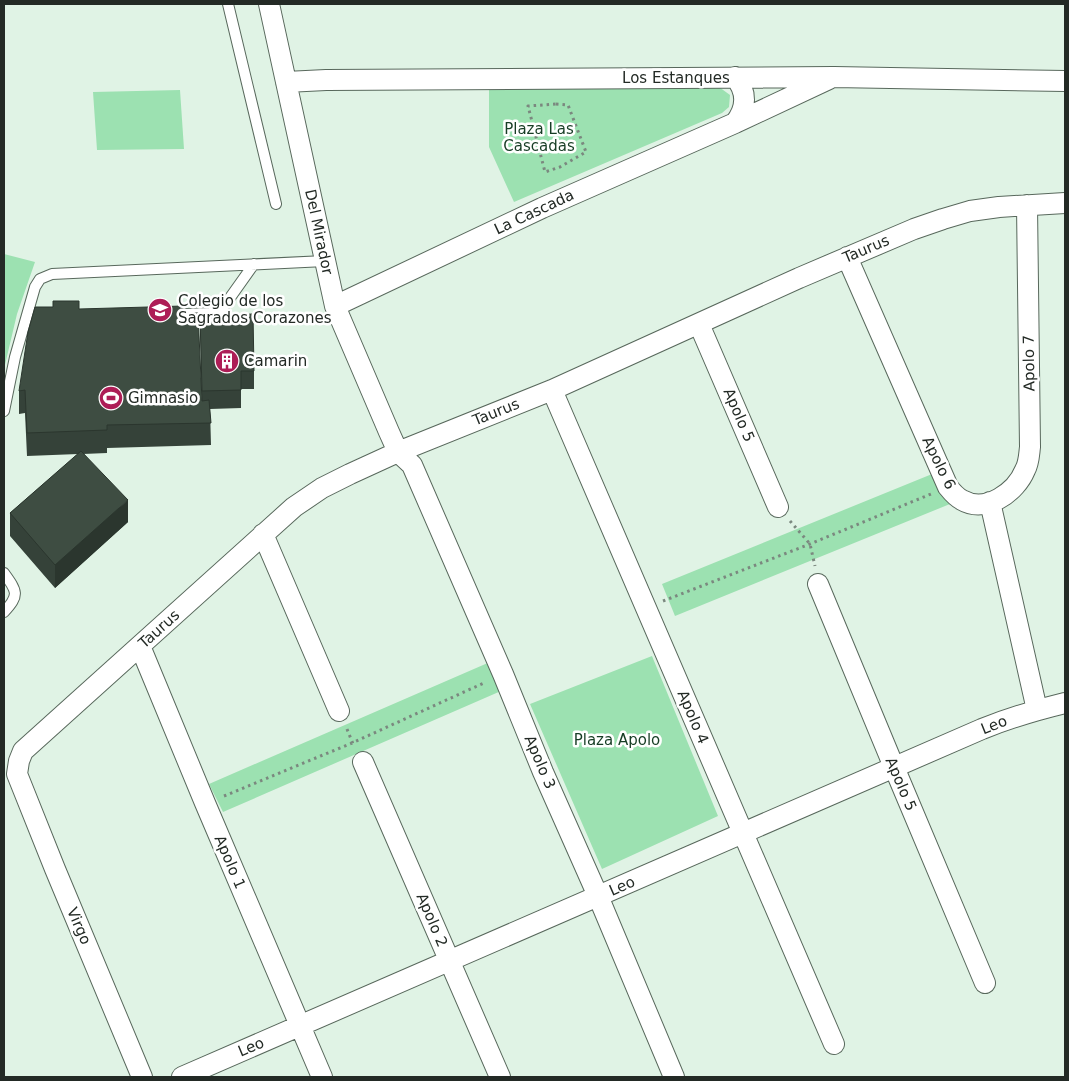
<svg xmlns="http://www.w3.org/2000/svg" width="1069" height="1081" font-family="'DejaVu Sans',sans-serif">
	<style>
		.green { fill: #9ce1b1 }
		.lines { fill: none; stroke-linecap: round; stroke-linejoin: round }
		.lane-casing { stroke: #58685c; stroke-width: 12 }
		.street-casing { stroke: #58685c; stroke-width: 22 }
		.path { stroke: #7b887f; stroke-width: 3; stroke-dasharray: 2.5 4; stroke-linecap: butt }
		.lane { stroke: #fff; stroke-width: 10 }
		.street { stroke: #fff; stroke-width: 20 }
		.wall { fill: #354239 }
		.shaded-wall { fill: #2b362e }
		.building { fill: #3e4d42; stroke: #2b362e }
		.labels { text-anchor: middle; stroke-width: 5; stroke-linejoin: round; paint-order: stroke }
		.street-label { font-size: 15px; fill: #232a25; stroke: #fff }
		.park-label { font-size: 15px; fill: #173d25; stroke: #fff }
		.poi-label { font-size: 15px; fill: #232a25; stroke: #fff; text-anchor: start }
	</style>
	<rect width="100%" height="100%" fill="#e0f3e5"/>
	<path class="green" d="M 719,87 L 730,95 L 729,107 L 722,113 L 514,202 L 489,147 L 489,89 Z
		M 180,90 L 184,149 L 97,150 L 93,92 Z
		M 4,254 L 35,262 L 17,314 L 4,369 Z
		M 937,472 L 950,504 L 675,616 L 662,584 Z
		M 652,656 L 718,816 L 602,869 L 530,704 Z
		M 490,662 L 501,691 L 223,812 L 209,784 Z"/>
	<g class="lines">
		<g class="lane-casing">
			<path id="lane" d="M 228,4 L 276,204
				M 186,314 L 210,313 L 222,309 L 254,264
				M 4,411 L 15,357 L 35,287 L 40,279 L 52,274 L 325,261
				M 4,573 C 17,591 20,595 4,612"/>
		</g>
		<g class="street-casing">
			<path id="street" d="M 269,4 L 335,306 L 389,432 L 398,452 L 412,465 L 503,674 L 543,772 L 598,896 L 674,1077
				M 735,77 C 747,91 747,108 735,123
				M 286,82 L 326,80 L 834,77 L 1065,81
				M 847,257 L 948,487 C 952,492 956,497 962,500 C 986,514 1016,492 1025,470 C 1029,463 1029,455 1030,447 L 1027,205
				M 335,306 L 542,208 L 735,123 L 829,79
				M 699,324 L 778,507
				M 552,390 L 834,1044
				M 990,502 L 1037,710
				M 263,534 L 339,711
				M 818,584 L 894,767 L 985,983
				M 140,646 L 205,803 L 322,1077
				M 363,762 L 500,1077
				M 142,1077 L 55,869 L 17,774 L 19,761 L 23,751 L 294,507 L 322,488 L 350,474 L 398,452 L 552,390 L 799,278 L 914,229 L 943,219 L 970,211 L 999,207 L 1065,203
				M 182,1077 L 982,729 C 1009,718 1036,710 1065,703"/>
		</g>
		<path class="path" d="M 556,104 L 568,105 L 586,152 L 560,167 L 545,172 L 528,106 Z
			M 790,521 L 810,544 L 815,566
			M 663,601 L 810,544 L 931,494
			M 347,729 L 353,744
			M 224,796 L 352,743 L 486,682"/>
		<use href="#lane" class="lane"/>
		<use href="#street" class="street"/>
	</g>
	<path class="wall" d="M 79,309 L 183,313 L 202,401 L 200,316 L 254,371 L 254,389 L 241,389 L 241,408 L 210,409 L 211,445 L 107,448 L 107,453 L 83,454 L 128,522 L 55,588 L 10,536 L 10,513 L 78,454 L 27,456 L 25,413 L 19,414 L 19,391 Z"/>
	<path class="shaded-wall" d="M 128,500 L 128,522 L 55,588 L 55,565 Z"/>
	<path class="building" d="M 53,301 L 79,301 L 79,309 L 183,306 L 183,313 L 198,313 L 202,401 L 209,400 L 211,423 L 107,425 L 107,430 L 27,433 L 25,390 L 19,391 L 28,332 L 35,307 L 53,307 Z
		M 253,314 L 254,371 L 241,371 L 241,390 L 202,391 L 200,316 Z
		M 81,451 L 128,500 L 55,565 L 10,513 Z"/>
	<defs>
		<g id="school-disc" transform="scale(1.25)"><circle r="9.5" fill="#ad1d56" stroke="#fff"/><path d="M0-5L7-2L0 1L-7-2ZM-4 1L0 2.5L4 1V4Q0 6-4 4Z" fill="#fff"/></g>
		<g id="building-disc" transform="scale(1.25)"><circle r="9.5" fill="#ad1d56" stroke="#fff"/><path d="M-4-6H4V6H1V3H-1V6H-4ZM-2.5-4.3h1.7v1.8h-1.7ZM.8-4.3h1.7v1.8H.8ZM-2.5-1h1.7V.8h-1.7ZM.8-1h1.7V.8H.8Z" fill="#fff"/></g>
		<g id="stadium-disc" transform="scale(1.25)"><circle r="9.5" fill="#ad1d56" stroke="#fff"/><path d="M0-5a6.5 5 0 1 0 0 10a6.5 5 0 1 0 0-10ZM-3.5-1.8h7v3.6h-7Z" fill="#fff"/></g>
	</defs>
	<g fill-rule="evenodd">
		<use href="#school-disc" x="160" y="310"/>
		<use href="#building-disc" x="227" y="361"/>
		<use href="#stadium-disc" x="111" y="398"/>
	</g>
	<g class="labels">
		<g class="street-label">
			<text x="676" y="83">Los Estanques</text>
			<text transform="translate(534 212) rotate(-25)" y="5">La Cascada</text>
			<text transform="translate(319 232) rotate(78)" y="5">Del Mirador</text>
			<text transform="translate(866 249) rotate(-23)" y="5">Taurus</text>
			<text transform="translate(1029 363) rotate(-91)" y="5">Apolo 7</text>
			<text transform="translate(496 412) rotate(-22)" y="5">Taurus</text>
			<text transform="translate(739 415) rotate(67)" y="5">Apolo 5</text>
			<text transform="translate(939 463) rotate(64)" y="5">Apolo 6</text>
			<text transform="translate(159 629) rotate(-42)" y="5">Taurus</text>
			<text transform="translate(693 717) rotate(67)" y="5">Apolo 4</text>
			<text transform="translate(994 725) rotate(-22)" y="5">Leo</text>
			<text transform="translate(540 762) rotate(67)" y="5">Apolo 3</text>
			<text transform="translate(901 784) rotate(67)" y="5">Apolo 5</text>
			<text transform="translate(230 862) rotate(67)" y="5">Apolo 1</text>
			<text transform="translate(622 886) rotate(-24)" y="5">Leo</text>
			<text transform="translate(432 920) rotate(67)" y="5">Apolo 2</text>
			<text transform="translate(79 926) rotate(67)" y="5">Virgo</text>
			<text transform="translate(251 1047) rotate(-23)" y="5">Leo</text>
		</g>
		<g class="park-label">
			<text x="539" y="134">Plaza Las<tspan x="539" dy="17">Cascadas</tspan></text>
			<text x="617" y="745">Plaza Apolo</text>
		</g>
		<g class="poi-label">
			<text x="178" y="306">Colegio de los<tspan x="178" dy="17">Sagrados Corazones</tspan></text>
			<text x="244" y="366">Camarin</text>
			<text x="128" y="403">Gimnasio</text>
		</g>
	</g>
	<rect width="1069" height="1081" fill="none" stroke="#232a25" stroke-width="10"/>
</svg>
